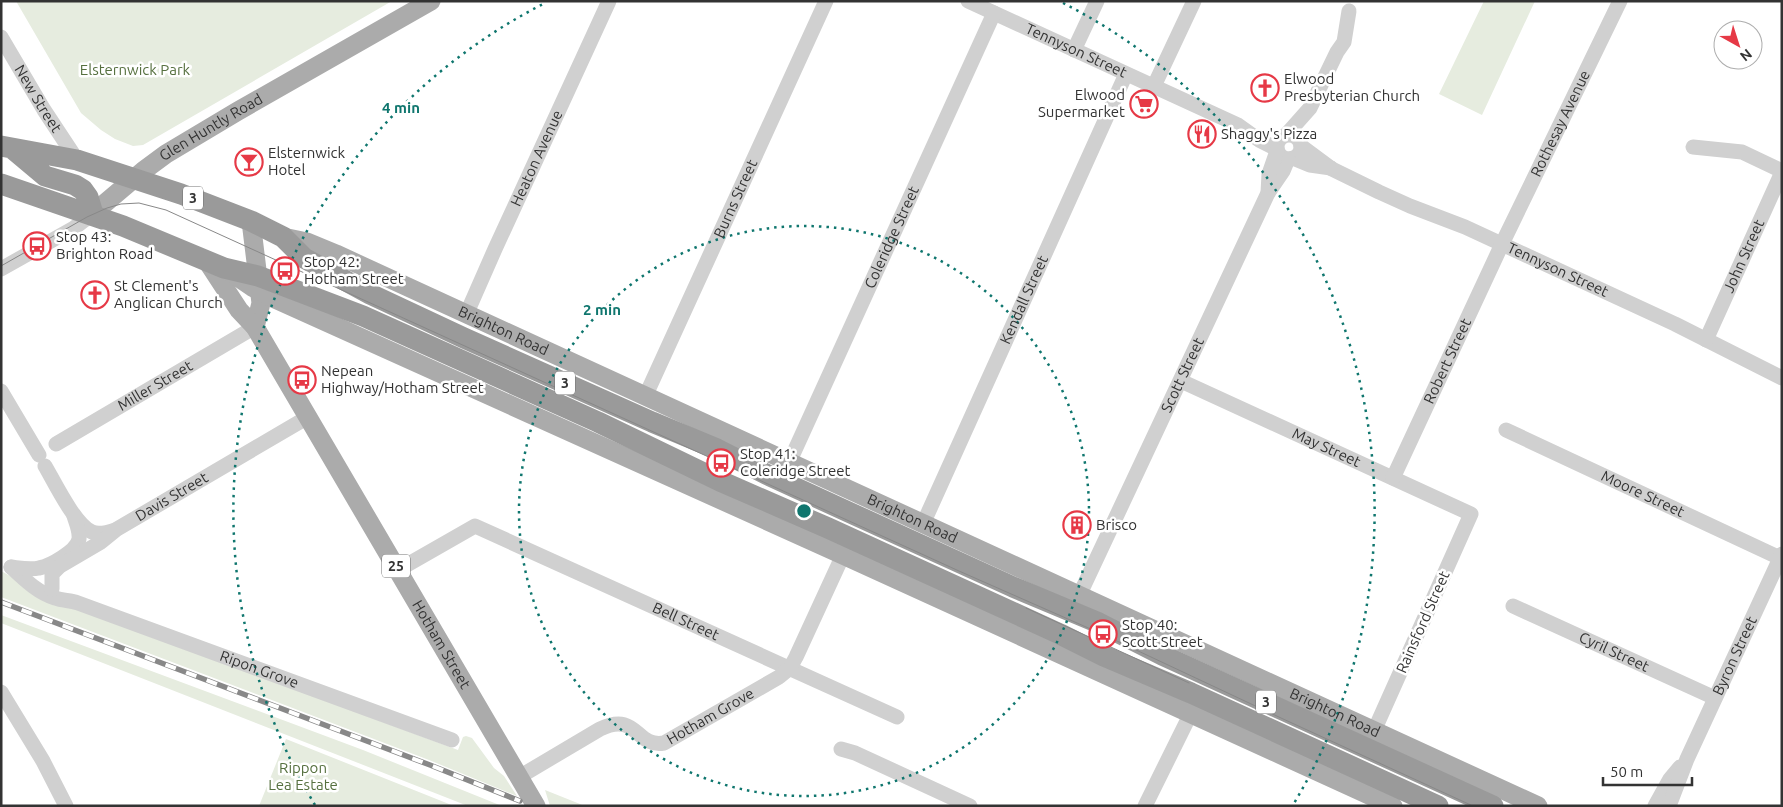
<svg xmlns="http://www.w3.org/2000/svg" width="1783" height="807" font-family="Ubuntu,sans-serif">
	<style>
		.green { fill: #e6ecdf }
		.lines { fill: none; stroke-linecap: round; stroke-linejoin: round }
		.minor { stroke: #d0d0d0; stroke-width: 15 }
		.major { stroke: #ababab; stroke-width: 19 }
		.highway { stroke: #9a9a9a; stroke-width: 21 }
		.tram { stroke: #888; stroke-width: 1 }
		.rail-casing { stroke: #888; stroke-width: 5.5 }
		.rail { stroke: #fff; stroke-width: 4; stroke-dasharray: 11; stroke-linecap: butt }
		.ring { fill: none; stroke: #0f766e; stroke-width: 2.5; stroke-dasharray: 2.5 5 }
		.labels { text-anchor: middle; stroke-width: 5; stroke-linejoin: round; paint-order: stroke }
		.shield { fill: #fff; stroke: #707070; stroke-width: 1 }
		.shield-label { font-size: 14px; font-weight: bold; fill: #333 }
		.street-label { font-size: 15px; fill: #333; stroke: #fff }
		.park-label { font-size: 15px; fill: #56703f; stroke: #fff }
		.poi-label { font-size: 15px; fill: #333; stroke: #fff; text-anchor: start }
		.centre { fill: #0f766e; stroke: #fff; stroke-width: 2.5 }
		.ring-label { font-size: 15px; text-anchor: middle; font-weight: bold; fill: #0f766e; stroke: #fff; stroke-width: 5; stroke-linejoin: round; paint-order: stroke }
	</style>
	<rect width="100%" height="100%" fill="#fff"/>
	<path class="green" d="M 16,1 L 392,1 L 143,145 L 133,146 L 115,139 L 101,130 L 81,113 Z
		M 1484,1 L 1535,1 L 1482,115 L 1439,94 Z
		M 1,571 L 25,584 L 214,659 L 458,750 L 463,737 L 466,736 L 472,738 L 494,768 L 504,776 L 517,796 L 429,760 L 1,597 Z
		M 1,615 L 363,750 L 502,806 L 468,806 L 1,623 Z
		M 286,739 L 454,806 L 259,806 Z
		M 545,790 L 580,804 L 584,806 L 550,806 Z"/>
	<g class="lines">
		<g class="minor">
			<path id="s1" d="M 968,1 L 1238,125 L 1259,140 L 1277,149"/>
			<path id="s2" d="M 1,37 L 44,110 L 77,160"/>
			<path d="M 1074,50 L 1097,1"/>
			<path d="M 1154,86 L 1194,1"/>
			<path d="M 1286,135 L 1310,108 L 1337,52 L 1344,42 L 1349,11"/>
			<circle cx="1289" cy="147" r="12"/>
			<path id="s3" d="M 1301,146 L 1332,169 L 1379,192 L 1410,206 L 1465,227 L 1675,324 L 1782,378"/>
			<path d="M 1693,147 L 1742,152 L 1782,171"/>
			<path d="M 1293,158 L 1310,165 L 1331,168"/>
			<path d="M 1268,193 L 1283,171 L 1288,159"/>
			<path d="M 1,269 L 74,228 L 91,215"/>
			<path id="s4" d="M 466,315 L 495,249 L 609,1"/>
			<path id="s5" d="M 1706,340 L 1782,172"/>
			<path id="s6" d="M 1181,381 L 1471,514 L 1374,731"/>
			<path d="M 1,391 L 39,455"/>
			<path id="s7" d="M 645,397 L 826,1"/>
			<path id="s8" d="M 1506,430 L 1780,558"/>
			<path id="s9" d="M 56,444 L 255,327"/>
			<path id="s10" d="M 789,463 L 994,13"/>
			<path d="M 45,466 C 55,483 75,525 92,532 C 99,535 109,532 115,530"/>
			<path id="s11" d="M 1393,478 L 1502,244 L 1620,1"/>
			<path id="s12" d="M 923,524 L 1126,74"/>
			<path id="s13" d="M 11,567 C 24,579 38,593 55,598 C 63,601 70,600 78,603 L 452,740"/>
			<path d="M 11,567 C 20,568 30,570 39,568 C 50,566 77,551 79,539 C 80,531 76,523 74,516"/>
			<path id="s14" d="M 398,570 L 475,526 L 897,717"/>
			<path id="s15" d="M 52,589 L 52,574 L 60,566 L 101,542 L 117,529 L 308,417"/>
			<path id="s16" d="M 1079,596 L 1268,193 L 1269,174 L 1277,151"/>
			<path id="s17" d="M 1513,606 L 1715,698"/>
			<path d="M 1,692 L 43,761 L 66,806"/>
			<path d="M 841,749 L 855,753 L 970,806"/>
			<path id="s18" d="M 519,777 L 600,729 C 638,711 635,748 664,743 L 779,677 L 790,668 L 796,657 L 843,555"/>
			<path d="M 1145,806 L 1191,713"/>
			<path d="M 1655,806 L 1670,779 L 1680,767"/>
			<path id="s19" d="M 1669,806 L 1687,759 L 1782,554"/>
		</g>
		<g class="major">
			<path id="s20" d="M 91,215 L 143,171 L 166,154 L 238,111 L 431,1"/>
			<path d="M 251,221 L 261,303 L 255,327"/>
			<path id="s21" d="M 283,237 L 307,242 L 336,254 L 1538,806"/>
			<path id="s22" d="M 207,261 L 239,310 L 255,327 L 536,806"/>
			<path d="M 227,270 L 252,287 L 273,298 L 843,555 L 1393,806"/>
		</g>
		<path class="highway" d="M 1,146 L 77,160 L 181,194 L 251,221 L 283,237 L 304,258 L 370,294 L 464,338 L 652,422 L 717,449 L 770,476 L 855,515 L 1013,587 L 1099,623 L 1162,655 L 1493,806
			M 14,150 L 45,176 L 75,185 L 83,190 L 88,197 L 93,214
			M 1,184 L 123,226 L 224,268 L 258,276 L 363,316 L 598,422 L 720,481 L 828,528 L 1060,634 L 1104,656 L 1191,693 L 1438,806"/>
		<path class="tram" d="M 1,266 L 87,217 L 107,208 L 121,204 L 139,203 L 166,210 L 959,571 L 1102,634 L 1281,718 L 1473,806
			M 1026,608 L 1189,683"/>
		<g class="rail-casing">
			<path id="rail" d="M 1,602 L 430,765 L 520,801"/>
		</g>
		<use href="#rail" class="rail"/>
	</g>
	<g class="ring">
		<circle cx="804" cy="511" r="285"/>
		<path d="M315 805A570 570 0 0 1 545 3M1063 3A570 570 0 0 1 1293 805"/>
	</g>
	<defs>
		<g id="church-ring" transform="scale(1.4375)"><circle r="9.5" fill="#fff" stroke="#e63946" stroke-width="1.5"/><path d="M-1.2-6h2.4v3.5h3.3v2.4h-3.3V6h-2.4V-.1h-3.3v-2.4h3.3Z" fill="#e63946"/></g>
		<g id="supermarket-ring" transform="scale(1.4375)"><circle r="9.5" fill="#fff" stroke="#e63946" stroke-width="1.5"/><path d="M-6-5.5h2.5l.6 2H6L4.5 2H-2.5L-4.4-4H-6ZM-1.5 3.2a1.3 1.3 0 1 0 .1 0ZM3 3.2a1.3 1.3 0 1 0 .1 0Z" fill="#e63946"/></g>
		<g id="restaurant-ring" transform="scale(1.4375)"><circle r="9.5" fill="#fff" stroke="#e63946" stroke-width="1.5"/><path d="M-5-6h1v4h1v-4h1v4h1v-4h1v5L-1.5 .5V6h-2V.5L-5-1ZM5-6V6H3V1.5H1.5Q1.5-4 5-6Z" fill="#e63946"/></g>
		<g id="bar-ring" transform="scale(1.4375)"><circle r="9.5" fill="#fff" stroke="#e63946" stroke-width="1.5"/><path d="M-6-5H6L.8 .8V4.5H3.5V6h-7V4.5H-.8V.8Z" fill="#e63946"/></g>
		<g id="bus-ring" transform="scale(1.4375)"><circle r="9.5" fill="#fff" stroke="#e63946" stroke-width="1.5"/><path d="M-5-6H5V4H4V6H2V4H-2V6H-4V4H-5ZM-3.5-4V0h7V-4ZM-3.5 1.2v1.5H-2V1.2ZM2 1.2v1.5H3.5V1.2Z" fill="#e63946"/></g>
		<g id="building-ring" transform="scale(1.4375)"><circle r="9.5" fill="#fff" stroke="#e63946" stroke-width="1.5"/><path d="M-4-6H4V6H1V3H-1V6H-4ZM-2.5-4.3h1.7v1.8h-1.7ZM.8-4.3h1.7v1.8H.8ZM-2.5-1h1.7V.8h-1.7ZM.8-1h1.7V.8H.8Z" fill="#e63946"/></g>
	</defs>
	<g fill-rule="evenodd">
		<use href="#church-ring" x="1265" y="88"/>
		<use href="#supermarket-ring" x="1144" y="104"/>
		<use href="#restaurant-ring" x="1202" y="134"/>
		<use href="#bar-ring" x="249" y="162"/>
		<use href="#bus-ring" x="37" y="246"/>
		<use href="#bus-ring" x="285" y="271"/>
		<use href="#church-ring" x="95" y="295"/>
		<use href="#bus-ring" x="302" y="380"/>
		<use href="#bus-ring" x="721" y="463"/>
		<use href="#building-ring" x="1077" y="525"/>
		<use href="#bus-ring" x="1103" y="634"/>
	</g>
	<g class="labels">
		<g class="shield">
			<rect x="183" y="186.5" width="20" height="23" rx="4"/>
			<rect x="555" y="371.5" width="20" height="23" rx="4"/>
			<rect x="382" y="554.5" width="28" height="23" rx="4"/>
			<rect x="1256" y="690.5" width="20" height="23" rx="4"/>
		</g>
		<g class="shield-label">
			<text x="193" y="203">3</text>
			<text x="565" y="388">3</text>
			<text x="396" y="571">25</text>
			<text x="1266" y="707">3</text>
		</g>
		<g class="street-label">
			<text dy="5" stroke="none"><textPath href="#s1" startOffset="119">Tennyson Street</textPath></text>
			<text dy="5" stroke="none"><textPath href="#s2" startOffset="72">New Street</textPath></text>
			<text dy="5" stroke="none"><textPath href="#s11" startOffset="392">Rothesay Avenue</textPath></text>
			<text dy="5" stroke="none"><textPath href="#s20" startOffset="149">Glen Huntly Road</textPath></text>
			<text dy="5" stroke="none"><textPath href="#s4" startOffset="172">Heaton Avenue</textPath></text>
			<text dy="5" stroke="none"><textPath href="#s7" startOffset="218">Burns Street</textPath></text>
			<text dy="5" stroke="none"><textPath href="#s10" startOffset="248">Coleridge Street</textPath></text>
			<text dy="5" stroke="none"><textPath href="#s5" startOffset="92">John Street</textPath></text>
			<text dy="5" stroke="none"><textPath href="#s3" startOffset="286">Tennyson Street</textPath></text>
			<text dy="5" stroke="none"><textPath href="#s12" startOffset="246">Kendall Street</textPath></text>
			<text dy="5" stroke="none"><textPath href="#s21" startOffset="240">Brighton Road</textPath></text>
			<text dy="5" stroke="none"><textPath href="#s11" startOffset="129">Robert Street</textPath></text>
			<text dy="5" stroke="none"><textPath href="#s16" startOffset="244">Scott Street</textPath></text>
			<text dy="5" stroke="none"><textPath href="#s9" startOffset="115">Miller Street</textPath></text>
			<text dy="5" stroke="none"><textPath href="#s6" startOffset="160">May Street</textPath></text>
			<text dy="5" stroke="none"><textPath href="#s8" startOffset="151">Moore Street</textPath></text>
			<text dy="5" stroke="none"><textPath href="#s15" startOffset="158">Davis Street</textPath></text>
			<text dy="5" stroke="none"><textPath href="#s21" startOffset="690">Brighton Road</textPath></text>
			<text dy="5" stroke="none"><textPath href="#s14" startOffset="320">Bell Street</textPath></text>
			<text transform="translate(1423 622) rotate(-66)" y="5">Rainsford Street</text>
			<text dy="5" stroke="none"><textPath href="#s22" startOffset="450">Hotham Street</textPath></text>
			<text dy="5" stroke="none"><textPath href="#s17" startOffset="111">Cyril Street</textPath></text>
			<text dy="5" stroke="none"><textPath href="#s19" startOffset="164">Byron Street</textPath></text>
			<text dy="5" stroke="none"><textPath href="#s13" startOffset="271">Ripon Grove</textPath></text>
			<text dy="5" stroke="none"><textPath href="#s21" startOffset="1155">Brighton Road</textPath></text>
			<text dy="5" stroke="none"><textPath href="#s18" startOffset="218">Hotham Grove</textPath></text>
		</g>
		<g class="park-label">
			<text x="135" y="75">Elsternwick Park</text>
			<text x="303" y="773">Rippon<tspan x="303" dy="17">Lea Estate</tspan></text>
		</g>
		<g class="poi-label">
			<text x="1284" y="84">Elwood<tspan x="1284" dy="17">Presbyterian Church</tspan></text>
			<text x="1125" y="100" text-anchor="end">Elwood<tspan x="1125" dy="17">Supermarket</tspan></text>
			<text x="1221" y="139">Shaggy's Pizza</text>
			<text x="268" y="158">Elsternwick<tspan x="268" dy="17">Hotel</tspan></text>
			<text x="56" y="242">Stop 43:<tspan x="56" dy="17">Brighton Road</tspan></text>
			<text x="304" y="267">Stop 42:<tspan x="304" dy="17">Hotham Street</tspan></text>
			<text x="114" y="291">St Clement's<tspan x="114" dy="17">Anglican Church</tspan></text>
			<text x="321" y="376">Nepean<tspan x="321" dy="17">Highway/Hotham Street</tspan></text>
			<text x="740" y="459">Stop 41:<tspan x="740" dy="17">Coleridge Street</tspan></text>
			<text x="1096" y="530">Brisco</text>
			<text x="1122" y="630">Stop 40:<tspan x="1122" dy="17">Scott Street</tspan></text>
		</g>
	</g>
	<circle cx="804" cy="511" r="8" class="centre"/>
	<g class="ring-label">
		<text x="401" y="113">4 min</text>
		<text x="602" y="315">2 min</text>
	</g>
	<rect width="1783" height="807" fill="none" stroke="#333333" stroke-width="5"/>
	<g transform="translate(1738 45) rotate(141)"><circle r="24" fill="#ffffff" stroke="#adadad"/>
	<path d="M0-4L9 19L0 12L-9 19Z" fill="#e63946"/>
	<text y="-8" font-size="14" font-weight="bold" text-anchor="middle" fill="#333333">N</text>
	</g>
	<path d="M1603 777v8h89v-8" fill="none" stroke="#333333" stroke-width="2.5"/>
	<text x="1610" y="777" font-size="15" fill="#333333" stroke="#ffffff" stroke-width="4" paint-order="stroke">50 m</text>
</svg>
